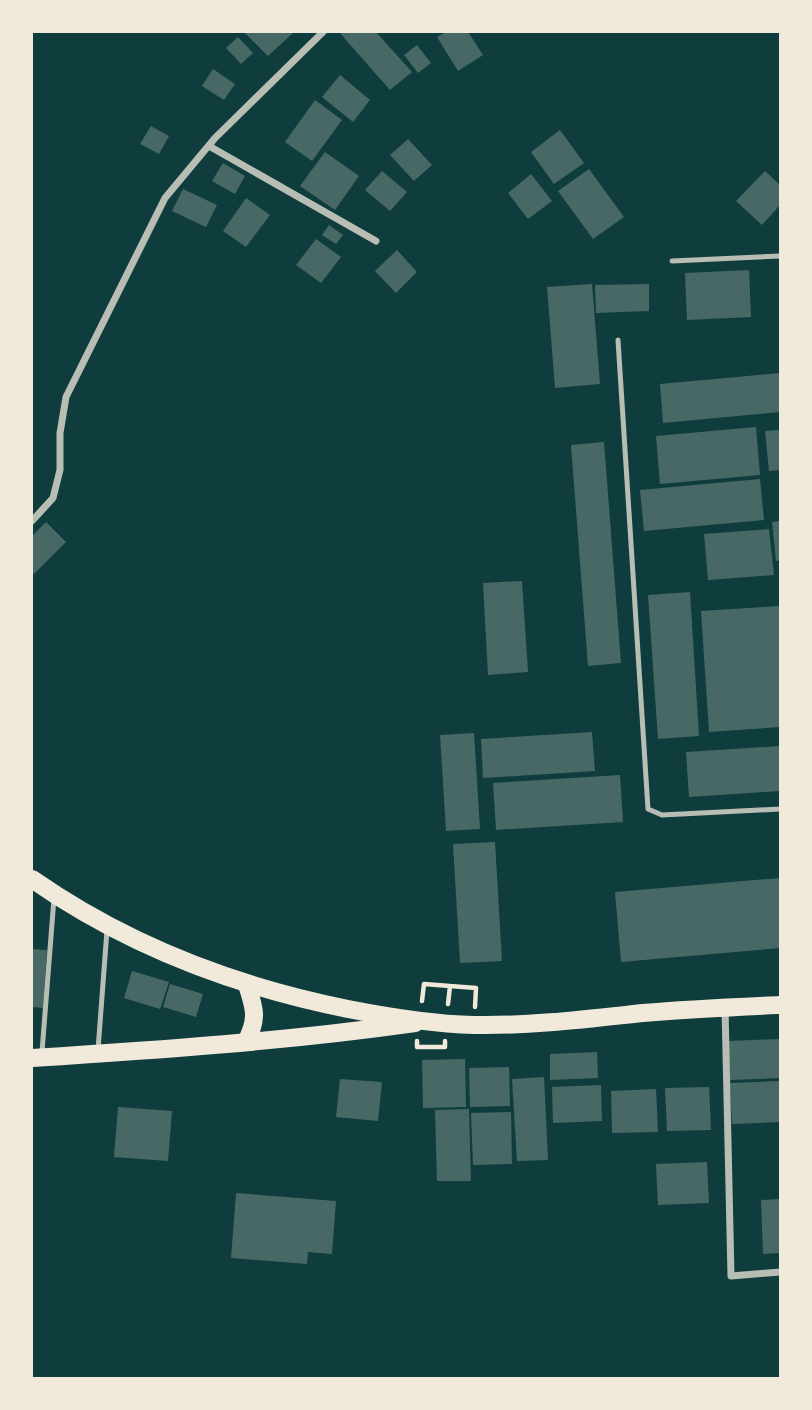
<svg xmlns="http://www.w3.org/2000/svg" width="812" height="1410" font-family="Cabin,sans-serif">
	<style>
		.building { fill: #486865 }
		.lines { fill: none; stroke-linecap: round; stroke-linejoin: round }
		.path { stroke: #f1e9da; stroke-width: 4.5 }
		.service { stroke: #b8beb3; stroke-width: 5 }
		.minor { stroke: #b8beb3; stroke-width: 7 }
		.primary { stroke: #f1e9da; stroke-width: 18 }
		.trunk { stroke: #f1e9da; stroke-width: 18 }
	</style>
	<rect width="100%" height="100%" fill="#0f3d3e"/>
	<path class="building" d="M 244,32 L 294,32 L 268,56 Z
		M 339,32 L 376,32 L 412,72 L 390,90 Z
		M 446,32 L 468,32 L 483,55 L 458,71 L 437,37 Z
		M 238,37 L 253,53 L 241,64 L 226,48 Z
		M 417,45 L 431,63 L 418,73 L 404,55 Z
		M 213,69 L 235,84 L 224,100 L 202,86 Z
		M 340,75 L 370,100 L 353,122 L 322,97 Z
		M 315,100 L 342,120 L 312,161 L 285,142 Z
		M 151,126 L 169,136 L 159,154 L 140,144 Z
		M 560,130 L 584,163 L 554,184 L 531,152 Z
		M 408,139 L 432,165 L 414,181 L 390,155 Z
		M 325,152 L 359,176 L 335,210 L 300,186 Z
		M 223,163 L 245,176 L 235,194 L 212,181 Z
		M 589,169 L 624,217 L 593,239 L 558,191 Z
		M 382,171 L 407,192 L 390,211 L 365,190 Z
		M 765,171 L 780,185 L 780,205 L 762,225 L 736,201 Z
		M 531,174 L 552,201 L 528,219 L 508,193 Z
		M 183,189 L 217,205 L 206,227 L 172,211 Z
		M 246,198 L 270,215 L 246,247 L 223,231 Z
		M 329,225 L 343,235 L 336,244 L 322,235 Z
		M 316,239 L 341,257 L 321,283 L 296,265 Z
		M 397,250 L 417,272 L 396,293 L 375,271 Z
		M 749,270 L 751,317 L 687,320 L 685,273 Z
		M 592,284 L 600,384 L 555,388 L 547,287 Z
		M 649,284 L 649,311 L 596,313 L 595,285 Z
		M 780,373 L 780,412 L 663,423 L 660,384 Z
		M 756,427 L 760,475 L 660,484 L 656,436 Z
		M 780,430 L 780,470 L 769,471 L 765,431 Z
		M 604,442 L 621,663 L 588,666 L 571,445 Z
		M 760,479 L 764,520 L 644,531 L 640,490 Z
		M 780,521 L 780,560 L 776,561 L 772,522 Z
		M 46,522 L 66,542 L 34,574 L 32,571 L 32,536 Z
		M 769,529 L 774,575 L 708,580 L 704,534 Z
		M 522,581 L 528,672 L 488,675 L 483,583 Z
		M 690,592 L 699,736 L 658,739 L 648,595 Z
		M 780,606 L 780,727 L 709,732 L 701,611 Z
		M 592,732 L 595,771 L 483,778 L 481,739 Z
		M 474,733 L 480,829 L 446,831 L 440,735 Z
		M 780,746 L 780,791 L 689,797 L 686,752 Z
		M 620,775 L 623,822 L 496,830 L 493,783 Z
		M 495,842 L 502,961 L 460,963 L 453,844 Z
		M 780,878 L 780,948 L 621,962 L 615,892 Z
		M 32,949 L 47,950 L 43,1008 L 32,1007 Z
		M 132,971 L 169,982 L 160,1009 L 124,998 Z
		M 170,984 L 203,994 L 196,1017 L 163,1007 Z
		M 780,1039 L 780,1078 L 730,1080 L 728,1041 Z
		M 597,1052 L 598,1078 L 550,1080 L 550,1054 Z
		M 465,1059 L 466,1107 L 423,1108 L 422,1060 Z
		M 509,1067 L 510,1106 L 470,1107 L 469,1068 Z
		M 544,1077 L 548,1160 L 517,1161 L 512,1079 Z
		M 340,1079 L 382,1082 L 378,1121 L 336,1117 Z
		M 780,1081 L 780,1122 L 732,1124 L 730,1083 Z
		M 601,1085 L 602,1121 L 553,1123 L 552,1087 Z
		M 709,1087 L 711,1130 L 667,1131 L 665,1088 Z
		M 656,1089 L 658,1132 L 612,1133 L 611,1091 Z
		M 118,1107 L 172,1111 L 168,1161 L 114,1157 Z
		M 469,1109 L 471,1181 L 437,1181 L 435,1110 Z
		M 511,1112 L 512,1164 L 473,1165 L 471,1113 Z
		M 707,1162 L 709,1203 L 658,1205 L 656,1164 Z
		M 236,1193 L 336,1201 L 332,1254 L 308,1252 L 307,1264 L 231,1258 Z
		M 780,1199 L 780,1253 L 763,1254 L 761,1200 Z"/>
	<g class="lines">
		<path class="path" d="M 422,1001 L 424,984 L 476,988 L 475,1007
			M 448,1004 L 450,986
			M 417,1041 L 417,1047 L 445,1047 L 445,1041"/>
		<path class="service" d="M 672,261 L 780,256
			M 618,340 L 648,809 L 662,815 L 780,809
			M 98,1050 L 107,930
			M 42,1052 L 54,898"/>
		<path class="minor" d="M 209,146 L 376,241
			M 32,521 L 53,498 L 60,470 L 60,433 L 66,397 L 165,198 L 215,138 L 323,32
			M 725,1008 L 731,1276 L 780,1272"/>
		<path class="primary" d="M 32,1058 C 159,1050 288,1041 415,1023"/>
		<path class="trunk" d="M 32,879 C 128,946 233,986 348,1009 C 389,1017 431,1024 474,1025 C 530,1026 587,1019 643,1013 C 689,1009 735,1007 780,1005
			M 246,1042 C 258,1019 255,1009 247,985"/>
	</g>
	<rect width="812" height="1410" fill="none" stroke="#f1e9da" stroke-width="66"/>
</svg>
